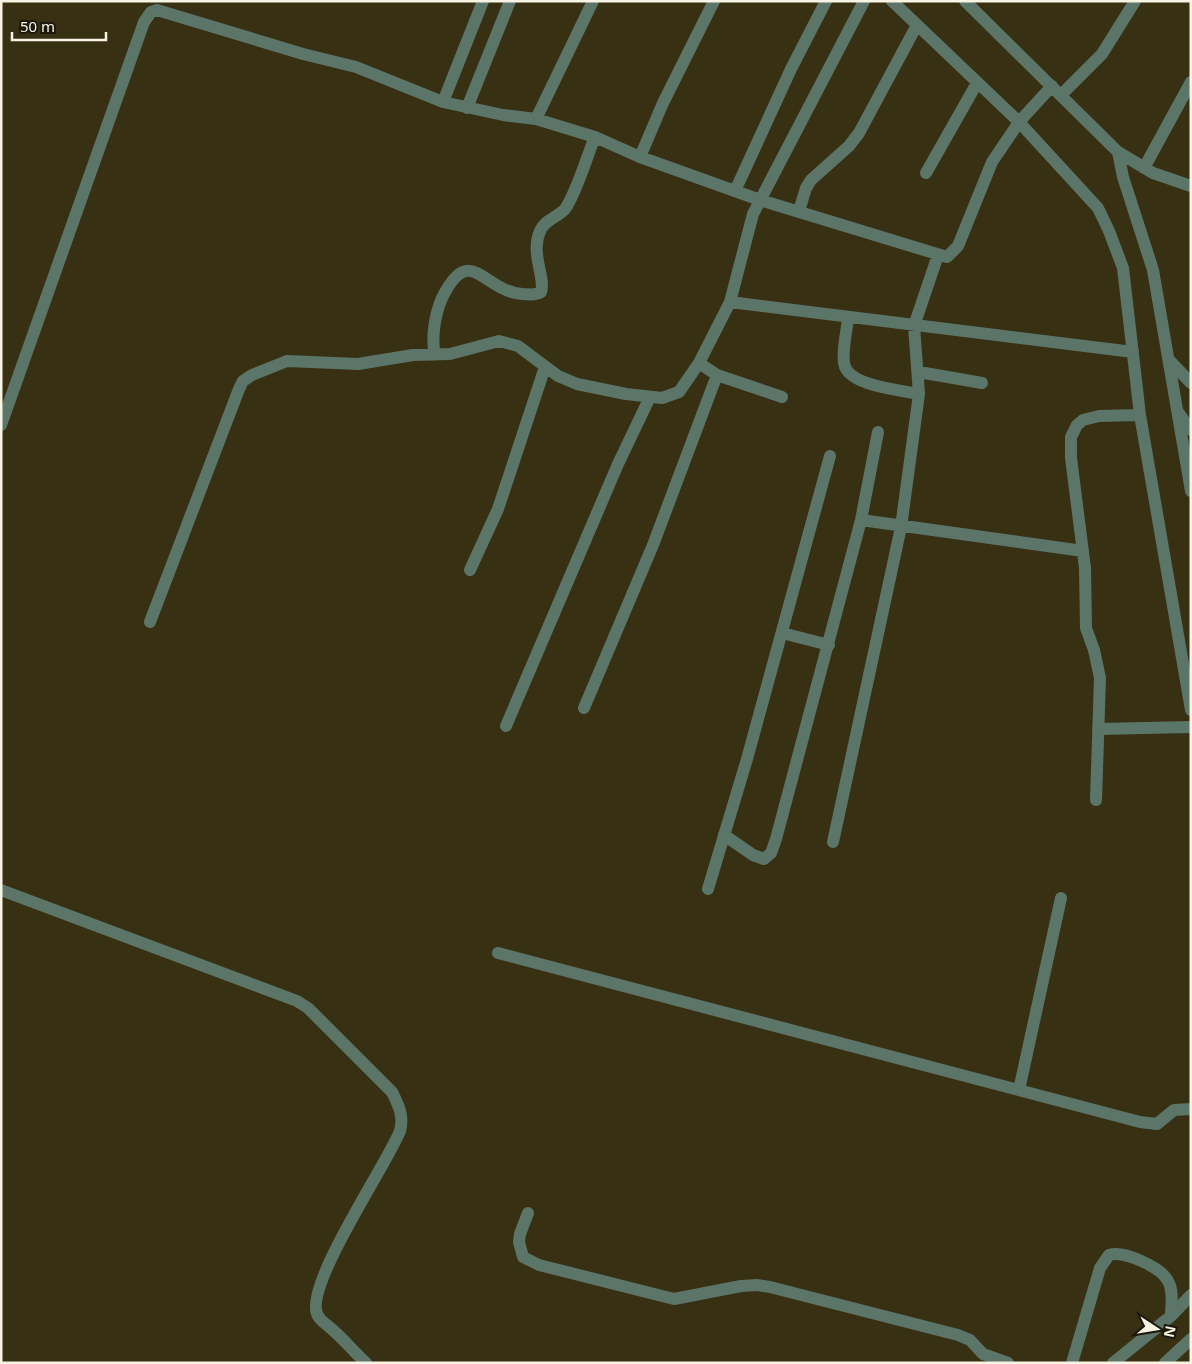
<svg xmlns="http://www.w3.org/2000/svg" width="1192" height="1364" font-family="'Noto Sans',sans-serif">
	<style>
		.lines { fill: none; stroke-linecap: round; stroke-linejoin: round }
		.minor { stroke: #5c7569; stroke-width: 12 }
	</style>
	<rect width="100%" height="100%" fill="#383013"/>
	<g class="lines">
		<path class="minor" d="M 892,1 L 1019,122 L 1098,208 L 1109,231 L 1123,268 L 1140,415 L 1191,710
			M 965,1 L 1118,152 L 1153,173 L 1191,186
			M 1061,95 L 1102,54 L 1135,1
			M 443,102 L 483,1
			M 467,108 L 510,1
			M 536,119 L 593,1
			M 1118,152 L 1123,177 L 1153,270 L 1191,491
			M 640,157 L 663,103 L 714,1
			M 1144,168 L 1191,82
			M 926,173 L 977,83
			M 735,191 L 791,69 L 826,1
			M 799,211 L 806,188 L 811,180 L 849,146 L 859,133 L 917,25
			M 730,302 L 1133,352
			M 848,317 C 847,331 842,349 844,363 C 847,386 900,390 919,394
			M 435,355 C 431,338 435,314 442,298 C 470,241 483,291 522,294 C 529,294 535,296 541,292 C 546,278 530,254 540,231 C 545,219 557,218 565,209 C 576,194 587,156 595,137
			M 1169,360 L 1191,383
			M 699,363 L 717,375 L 782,397
			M 919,372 L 982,383
			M 1178,412 L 1191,430
			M 1,425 L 144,22 L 151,12 L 157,10 L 303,54 L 356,67 L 443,102 L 503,115 L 536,119 L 595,137 L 640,157 L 760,200 L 947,257 L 958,246 L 992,162 L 1019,122 L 1052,86
			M 861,520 L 1083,551
			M 470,570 L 498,509 L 545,367
			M 150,622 L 239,389 L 243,381 L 252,375 L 287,361 L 358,364 L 413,355 L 450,354 L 499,341 L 518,346 L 558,376 L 577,384 L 626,394 L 662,398 L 679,392 L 699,363 L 730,302 L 753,214 L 864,1
			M 782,633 L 829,645
			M 584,708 L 653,545 L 717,375
			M 506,726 L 618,464 L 650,397
			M 1098,729 L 1191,727
			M 1096,800 L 1100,678 L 1094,650 L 1086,628 L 1085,568 L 1071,458 L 1071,437 L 1077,425 L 1083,420 L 1099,416 L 1140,415
			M 724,835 L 753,855 L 764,859 L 771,853 L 776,839 L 861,520 L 878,432
			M 833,842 L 901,527 L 919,394 L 914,326 L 938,255
			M 708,889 L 747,759 L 830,456
			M 1,890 L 297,1001 L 308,1008 L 392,1092 C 399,1106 404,1116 400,1131 C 386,1166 305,1284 317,1314 C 319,1319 323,1322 327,1325 C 342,1337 352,1350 366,1363
			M 498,953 L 1140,1122 L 1157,1124 L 1174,1110 L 1191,1109
			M 1019,1090 L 1061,898
			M 528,1213 L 520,1234 L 519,1242 L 523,1257 L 539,1265 L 674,1299 L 741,1286 L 757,1285 L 770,1287 L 958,1335 L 970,1340 L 983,1354 L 1008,1363
			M 1072,1363 L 1100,1268 L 1109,1255 C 1123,1250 1161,1267 1168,1281 C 1174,1291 1171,1306 1171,1316
			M 1113,1363 L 1171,1316 L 1191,1295
			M 1165,1363 L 1191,1339"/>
	</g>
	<rect width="1192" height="1364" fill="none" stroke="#f8f4e3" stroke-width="5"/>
	<g transform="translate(1157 1329) rotate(102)" stroke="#1c180c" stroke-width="4" paint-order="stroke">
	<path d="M0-4L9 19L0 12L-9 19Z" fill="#f8f4e3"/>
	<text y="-8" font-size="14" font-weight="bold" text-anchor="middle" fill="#f8f4e3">N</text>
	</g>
	<path d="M12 32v8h94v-8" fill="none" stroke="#f8f4e3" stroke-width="2.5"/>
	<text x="20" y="32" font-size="15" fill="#f8f4e3" stroke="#1c180c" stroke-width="4" paint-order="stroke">50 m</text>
</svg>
